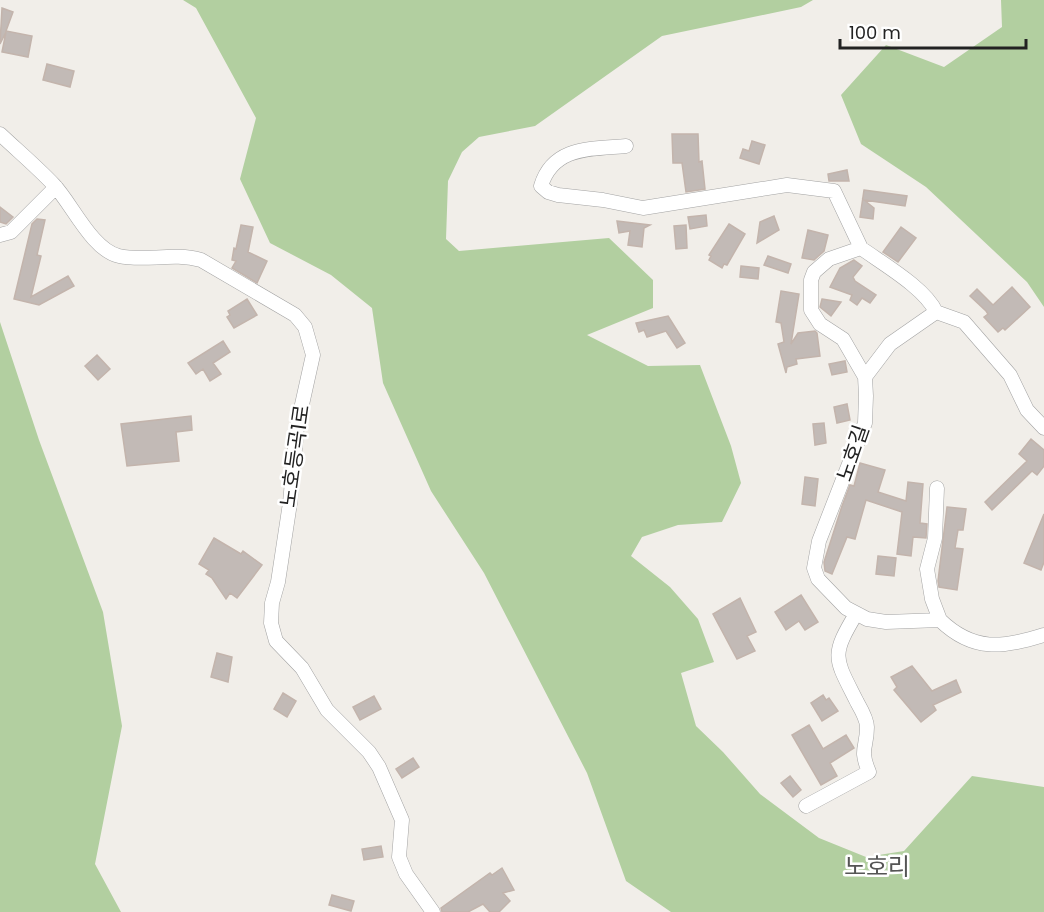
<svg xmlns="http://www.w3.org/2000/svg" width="1044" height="912" font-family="Poppins,'Noto Sans KR',sans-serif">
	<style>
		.forest { fill: #b2cfa0 }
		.building { fill: #c2bab6; stroke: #c3b4ac; stroke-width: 1.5 }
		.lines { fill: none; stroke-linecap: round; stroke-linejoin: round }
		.minor-casing { stroke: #a3a3a3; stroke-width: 15 }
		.minor { stroke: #fff; stroke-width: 14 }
		.labels { text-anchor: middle; stroke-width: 5; stroke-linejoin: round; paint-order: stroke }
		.street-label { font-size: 21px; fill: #222; stroke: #fff }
		.quarter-label { font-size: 24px; fill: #555; stroke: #fff }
	</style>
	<rect width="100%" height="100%" fill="#f1eee9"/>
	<path class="forest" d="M 183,0 L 813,0 L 801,7 L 662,36 L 535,126 L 479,137 L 462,152 L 448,181 L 446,239 L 459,251 L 609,238 L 653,280 L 653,308 L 587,335 L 648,366 L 700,365 L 731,446 L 741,483 L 722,522 L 678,525 L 642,537 L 631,556 L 670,587 L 698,619 L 714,662 L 681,673 L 696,726 L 723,752 L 760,794 L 819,838 L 866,857 L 904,851 L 972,776 L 1044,787 L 1044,912 L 671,912 L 626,881 L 587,773 L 484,573 L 431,491 L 383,383 L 372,308 L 331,275 L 270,243 L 240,179 L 256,118 L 196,8 Z
		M 1001,0 L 1044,0 L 1044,307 L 1027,282 L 926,187 L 861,144 L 841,95 L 886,45 L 944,67 L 1002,27 Z
		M 0,322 L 39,440 L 103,612 L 122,726 L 95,864 L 121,912 L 0,912 Z"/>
	<path class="building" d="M 2,8 L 13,12 L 6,31 L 32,36 L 28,57 L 2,52 L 6,32 L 0,44 Z
		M 47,64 L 74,71 L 70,87 L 43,80 Z
		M 672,134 L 698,134 L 699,162 L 702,161 L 705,189 L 686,192 L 682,163 L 673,163 Z
		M 752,141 L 765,145 L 759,164 L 740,158 L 743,149 L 749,151 Z
		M 847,170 L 849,181 L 829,181 L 828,174 Z
		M 864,190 L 907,196 L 905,206 L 864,200 L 874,208 L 873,219 L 860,217 Z
		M 0,207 L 13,217 L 6,224 L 0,222 Z
		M 706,215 L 707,226 L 690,229 L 688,217 Z
		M 774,216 L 779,230 L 757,243 L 760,222 Z
		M 37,219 L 45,220 L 37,255 L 41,256 L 31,297 L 68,276 L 74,286 L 39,305 L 14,299 L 32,224 Z
		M 617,221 L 650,225 L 644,228 L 642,247 L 628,245 L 630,231 L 619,233 Z
		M 729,224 L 745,234 L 727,265 L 724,264 L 722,268 L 709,260 L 711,256 L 709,255 Z
		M 241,225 L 253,227 L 248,252 L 267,261 L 257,283 L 232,268 L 236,261 L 232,260 L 234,248 L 236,249 Z
		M 686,225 L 687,248 L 676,249 L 674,226 Z
		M 901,227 L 916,238 L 898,262 L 883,252 Z
		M 808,230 L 828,235 L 824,251 L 814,260 L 802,258 Z
		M 768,256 L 791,264 L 788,273 L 764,265 Z
		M 854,260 L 862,266 L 853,277 L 855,281 L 876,295 L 870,303 L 862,298 L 857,305 L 850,300 L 852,295 L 830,287 L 840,268 Z
		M 741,266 L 759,268 L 758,279 L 740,277 Z
		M 1012,287 L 1030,307 L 1005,330 L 1003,328 L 998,332 L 984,317 L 988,314 L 986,311 L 970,296 L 977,289 L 993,305 Z
		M 781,291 L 799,294 L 791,344 L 798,333 L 815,331 L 817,333 L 820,356 L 796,359 L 797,364 L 787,367 L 786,373 L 778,344 L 784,342 L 781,323 L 776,322 Z
		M 247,299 L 257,315 L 234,328 L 227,317 L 230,315 L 228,311 Z
		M 822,299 L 841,302 L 831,316 L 820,307 Z
		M 668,316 L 685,343 L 677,348 L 666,331 L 647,337 L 644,330 L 639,332 L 636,323 Z
		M 223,341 L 230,352 L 213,363 L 221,374 L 210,381 L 203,369 L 196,374 L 188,363 Z
		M 97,355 L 110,369 L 98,380 L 85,366 Z
		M 845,361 L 847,372 L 832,375 L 829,364 Z
		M 847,404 L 850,420 L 837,423 L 834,407 Z
		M 191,416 L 192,430 L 176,432 L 179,461 L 127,466 L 121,424 Z
		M 824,423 L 826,443 L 815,445 L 813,424 Z
		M 1031,439 L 1044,450 L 1044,466 L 1037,475 L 1032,471 L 992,510 L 985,502 L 1027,461 L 1019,454 Z
		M 860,463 L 885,470 L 878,492 L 906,501 L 908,482 L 923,484 L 920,523 L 927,524 L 926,538 L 913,537 L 911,556 L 897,554 L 902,512 L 866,500 L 855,539 L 847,537 L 832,574 L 825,571 L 824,562 L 842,506 L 850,485 L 854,486 Z
		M 805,477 L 818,479 L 815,506 L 802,504 Z
		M 947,507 L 966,509 L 963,530 L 958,530 L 955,548 L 963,549 L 957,590 L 939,587 L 938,581 Z
		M 1044,514 L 1044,562 L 1041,570 L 1024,563 Z
		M 214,538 L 241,554 L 243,551 L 262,565 L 237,598 L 230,593 L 226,599 L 212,578 L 206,574 L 209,570 L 199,564 Z
		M 878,556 L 896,558 L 894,576 L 876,574 Z
		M 801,595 L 818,622 L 805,630 L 799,621 L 786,630 L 775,612 Z
		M 740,598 L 756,632 L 747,636 L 755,651 L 737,659 L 713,614 Z
		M 217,653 L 232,657 L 228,682 L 211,677 Z
		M 912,666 L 932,691 L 956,680 L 961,692 L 933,705 L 936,710 L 921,722 L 894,690 L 897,687 L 891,677 Z
		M 283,693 L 296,701 L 287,717 L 274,709 Z
		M 823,695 L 826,700 L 829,698 L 838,711 L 822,721 L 811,703 Z
		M 374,696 L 381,709 L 360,720 L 353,707 Z
		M 809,725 L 823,749 L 846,735 L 854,748 L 830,763 L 837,776 L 821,785 L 792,735 Z
		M 413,758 L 419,767 L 402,778 L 396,769 Z
		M 790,776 L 801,790 L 793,797 L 781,783 Z
		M 381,846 L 383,857 L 364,860 L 362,849 Z
		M 502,868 L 514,890 L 503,893 L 510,901 L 499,912 L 490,912 L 483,904 L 468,912 L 442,912 L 441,908 L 490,873 L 492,875 Z
		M 332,895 L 354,901 L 351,911 L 329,905 Z"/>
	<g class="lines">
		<g class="minor-casing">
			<path id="minor" d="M 0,134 C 18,151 37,167 54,185 C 72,204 92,250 119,256 C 145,262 173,252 201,260 L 295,315 L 305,327 L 313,355 L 297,427 L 290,503 L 278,582 L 272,603 L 271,623 L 276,641 L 302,668 L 327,710 L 369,752 L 379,767 L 402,820 L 399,857 L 406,874 L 433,912
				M 626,146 C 591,149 553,146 541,186 L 548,192 L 558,195 L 603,200 L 643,208 L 787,185 L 834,191 L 861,248
				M 0,235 L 11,232 L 56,187
				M 865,377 L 890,344 L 936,312
				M 1044,428 L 1027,410 L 1010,375 L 964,322 L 936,312 C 925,288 883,264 861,248 L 829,259 L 814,272 L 811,280 L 811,310 L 820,324 L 843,339 L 865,377 L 866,396 L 865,423 L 819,541 L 814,568 L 818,579 L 846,608 L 867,619 L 886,622 L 940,620 C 973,652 1003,648 1044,635
				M 937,488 L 935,538 L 927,569 L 932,599 L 940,620
				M 806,806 L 869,772 C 859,748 867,749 867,727 C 867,719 861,709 857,702 C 835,658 830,657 856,614"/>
		</g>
		<use href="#minor" class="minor"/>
	</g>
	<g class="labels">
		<g class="street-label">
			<text transform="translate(853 453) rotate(-71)" y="7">노호길</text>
			<text transform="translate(295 456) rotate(-82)" y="7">노호등곡1로</text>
		</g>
		<g class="quarter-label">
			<text x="877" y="875">노호리</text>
		</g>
	</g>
	<path d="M840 39v9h186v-9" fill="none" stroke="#222222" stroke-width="3"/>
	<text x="849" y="39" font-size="18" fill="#222222" stroke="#ffffff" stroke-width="4.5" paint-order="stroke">100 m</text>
</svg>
